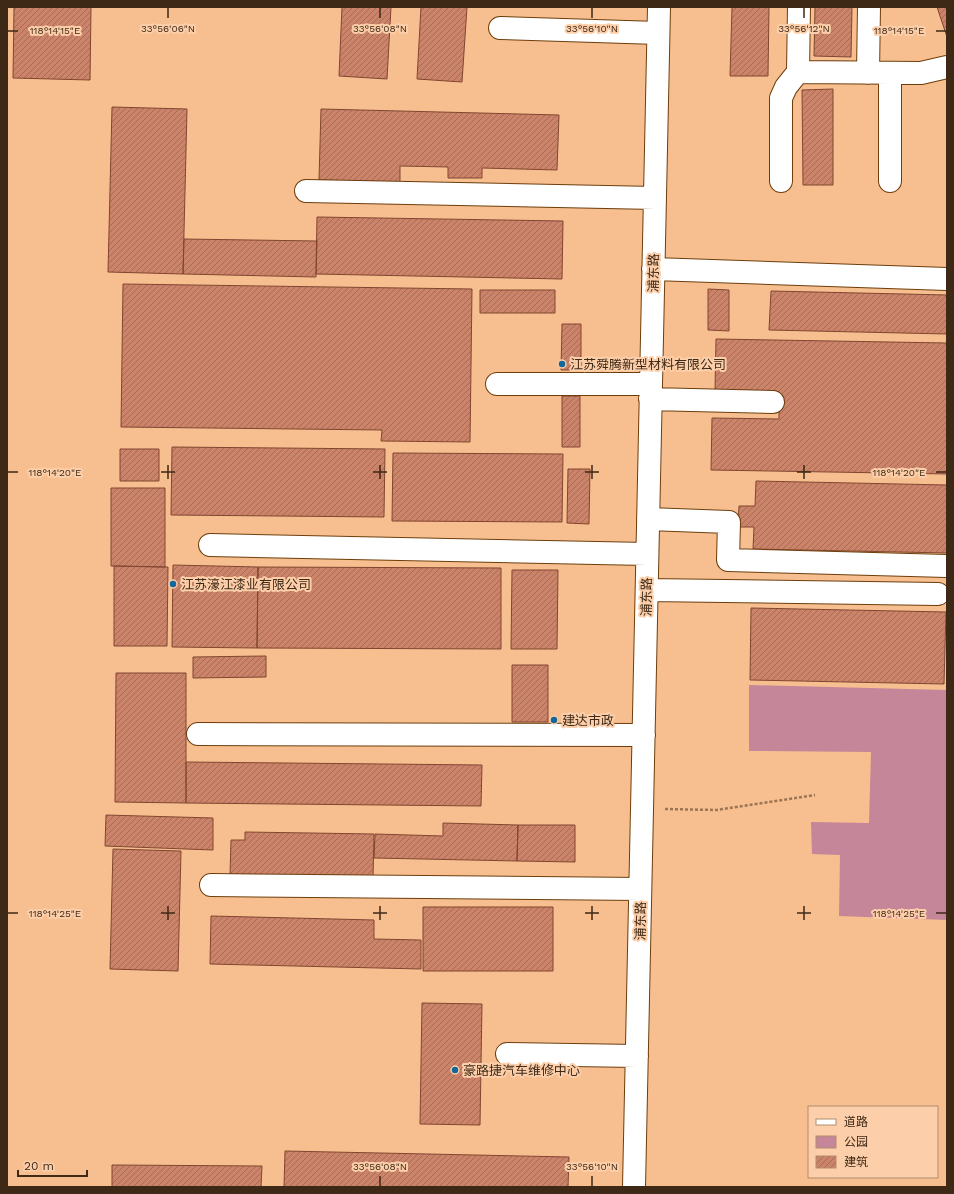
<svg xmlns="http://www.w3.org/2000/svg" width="954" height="1194" font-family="'Work Sans','Noto Sans SC',sans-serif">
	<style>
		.green { fill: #c48698 }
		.building { fill: url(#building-hatch); stroke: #824630 }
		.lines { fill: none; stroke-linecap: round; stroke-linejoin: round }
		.minor-casing { stroke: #6d3e0c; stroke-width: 24 }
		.path { stroke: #9c7554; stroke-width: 2.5; stroke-dasharray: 3 2; stroke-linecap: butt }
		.minor { stroke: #fff; stroke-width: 22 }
		.ticks { fill: none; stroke: #3e2916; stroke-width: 1.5 }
		.poi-dot { fill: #146899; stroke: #fccfaa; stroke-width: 1.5 }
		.labels { text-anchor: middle; stroke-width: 4; stroke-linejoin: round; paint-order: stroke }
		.street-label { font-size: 13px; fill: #3e2916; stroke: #fccfaa }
		.poi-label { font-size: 13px; fill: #3e2916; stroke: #fccfaa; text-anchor: start }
		.ticks-label { font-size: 10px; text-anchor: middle; fill: #3e2916; stroke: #fccfaa; stroke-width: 4; stroke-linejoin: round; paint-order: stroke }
	</style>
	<defs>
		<pattern id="building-hatch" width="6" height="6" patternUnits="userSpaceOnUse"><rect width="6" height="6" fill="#cb8369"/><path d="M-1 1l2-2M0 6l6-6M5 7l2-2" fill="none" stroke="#a66b55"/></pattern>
	</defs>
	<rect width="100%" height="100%" fill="#f7bf90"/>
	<path class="green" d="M 749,685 L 947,690 L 947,920 L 839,916 L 840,855 L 812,854 L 811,822 L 869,823 L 871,752 L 749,751 Z"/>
	<path class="building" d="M 14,7 L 91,7 L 90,80 L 13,78 Z
		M 342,7 L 391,7 L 387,79 L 339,76 Z
		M 421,7 L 467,7 L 462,82 L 417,79 Z
		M 732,7 L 769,7 L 768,76 L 730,76 Z
		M 815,7 L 852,7 L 851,57 L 814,56 Z
		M 937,7 L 947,7 L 947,37 Z
		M 833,89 L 833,185 L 803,185 L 802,90 Z
		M 112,107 L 187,109 L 183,274 L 108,272 Z
		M 321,109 L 559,115 L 557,170 L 482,168 L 482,178 L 448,178 L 448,167 L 400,166 L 400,182 L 319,180 Z
		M 317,217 L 563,221 L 562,279 L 316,274 Z
		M 184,239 L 317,241 L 316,277 L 183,274 Z
		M 123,284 L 472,289 L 470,442 L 381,441 L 382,430 L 121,427 Z
		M 708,289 L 729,290 L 729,331 L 708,330 Z
		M 480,290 L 555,290 L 555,313 L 480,313 Z
		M 771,291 L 947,295 L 947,334 L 769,330 Z
		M 562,324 L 581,324 L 581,370 L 561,370 Z
		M 716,339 L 947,343 L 947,474 L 711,470 L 712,418 L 779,419 L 779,392 L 715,391 Z
		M 562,396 L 580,396 L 580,447 L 562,447 Z
		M 172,447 L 385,449 L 384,517 L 171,515 Z
		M 120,449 L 159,449 L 159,481 L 120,481 Z
		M 393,453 L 563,454 L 562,522 L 392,521 Z
		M 568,469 L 590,469 L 589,524 L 567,523 Z
		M 756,481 L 947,485 L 947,553 L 753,549 L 754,527 L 738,527 L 739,506 L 755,506 Z
		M 111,488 L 165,488 L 165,567 L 111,566 Z
		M 173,565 L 258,567 L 257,648 L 172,647 Z
		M 114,566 L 168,567 L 167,646 L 114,646 Z
		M 258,567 L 501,568 L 501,649 L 257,648 Z
		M 512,570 L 558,570 L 557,649 L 511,649 Z
		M 751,608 L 946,612 L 944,684 L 750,680 Z
		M 266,656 L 266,677 L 193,678 L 193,657 Z
		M 512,665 L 548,665 L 548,722 L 512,722 Z
		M 116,673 L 186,673 L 186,803 L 115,802 Z
		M 186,762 L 482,765 L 481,806 L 186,803 Z
		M 106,815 L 213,818 L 213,850 L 105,846 Z
		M 443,823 L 518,825 L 517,861 L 374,858 L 375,834 L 443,836 Z
		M 518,825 L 575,825 L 575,862 L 517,861 Z
		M 245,832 L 374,834 L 373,878 L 230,875 L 231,840 L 245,840 Z
		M 113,849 L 181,851 L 178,971 L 110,969 Z
		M 423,907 L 553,907 L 553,971 L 423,971 Z
		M 211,916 L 374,920 L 374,939 L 421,940 L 421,969 L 210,964 Z
		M 422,1003 L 482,1004 L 480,1125 L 420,1124 Z
		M 285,1151 L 569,1157 L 568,1187 L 284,1187 Z
		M 112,1165 L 262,1166 L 261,1187 L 112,1187 Z"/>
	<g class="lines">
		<g class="minor-casing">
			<path id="minor" d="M 799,7 L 798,72 L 921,73 L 947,67
				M 500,28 L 658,33
				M 868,73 L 869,7
				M 890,73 L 890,181
				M 781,181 L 781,98 L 786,87 L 798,72
				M 306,191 L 655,198
				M 653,269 L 947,279
				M 497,384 L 651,384
				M 650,399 L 773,402
				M 648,519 L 729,522 L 728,560 L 947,566
				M 210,545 L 647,554
				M 647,590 L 938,594
				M 198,734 L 644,735
				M 211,885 L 640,889
				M 507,1054 L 637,1056
				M 634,1187 L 659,7"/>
		</g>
		<path class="path" d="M 665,809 L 717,810 L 815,795"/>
		<use href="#minor" class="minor"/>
	</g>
	<path class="ticks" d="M 168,8 L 168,18M 380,8 L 380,18M 592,8 L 592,18M 804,8 L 804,18M 8,31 L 18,31M 936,31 L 946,31M 168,465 L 168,479M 380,465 L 380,479M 592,465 L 592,479M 804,465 L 804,479M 8,472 L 18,472M 161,472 L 175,472M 373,472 L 387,472M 585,472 L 599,472M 797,472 L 811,472M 936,472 L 946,472M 168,906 L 168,920M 380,906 L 380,920M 592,906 L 592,920M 804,906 L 804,920M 8,913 L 18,913M 161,913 L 175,913M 373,913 L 387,913M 585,913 L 599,913M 797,913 L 811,913M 936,913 L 946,913M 380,1176 L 380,1186M 592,1176 L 592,1186"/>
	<g class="poi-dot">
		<circle cx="562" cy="364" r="4"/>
		<circle cx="173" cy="584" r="4"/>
		<circle cx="554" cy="720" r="4"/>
		<circle cx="455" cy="1070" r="4"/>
	</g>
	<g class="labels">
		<g class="street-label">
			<text transform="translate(653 273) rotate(-89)" y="5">浦东路</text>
			<text transform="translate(646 597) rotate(-89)" y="5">浦东路</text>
			<text transform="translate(640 921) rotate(-89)" y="5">浦东路</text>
		</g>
		<g class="poi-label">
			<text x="570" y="369">江苏舜腾新型材料有限公司</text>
			<text x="181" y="589">江苏濠江漆业有限公司</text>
			<text x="562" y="725">建达市政</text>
			<text x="463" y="1075">豪路捷汽车维修中心</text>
		</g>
	</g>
	<g class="ticks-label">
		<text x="168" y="32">33°56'06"N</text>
		<text x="380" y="32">33°56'08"N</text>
		<text x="592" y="32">33°56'10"N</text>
		<text x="804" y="32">33°56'12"N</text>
		<text x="55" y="34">118°14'15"E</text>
		<text x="899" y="34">118°14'15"E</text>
		<text x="899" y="476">118°14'20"E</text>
		<text x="55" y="476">118°14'20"E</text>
		<text x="899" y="917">118°14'25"E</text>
		<text x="55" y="917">118°14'25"E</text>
		<text x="380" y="1170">33°56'08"N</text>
		<text x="592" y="1170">33°56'10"N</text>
	</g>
	<rect width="954" height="1194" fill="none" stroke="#3e2916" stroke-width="16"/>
	<rect x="808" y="1106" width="130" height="72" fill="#fccfaa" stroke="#b08d6f"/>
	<rect x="816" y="1119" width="20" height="6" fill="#ffffff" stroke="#b08d6f"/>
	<text x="844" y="1126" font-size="12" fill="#3e2916">道路</text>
	<rect x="816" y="1136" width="20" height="12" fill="#c48698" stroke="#b08d6f"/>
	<text x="844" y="1146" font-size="12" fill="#3e2916">公园</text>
	<rect x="816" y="1156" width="20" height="12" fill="url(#building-hatch)" stroke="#b08d6f"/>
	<text x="844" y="1166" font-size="12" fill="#3e2916">建筑</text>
	<path d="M18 1170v6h69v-6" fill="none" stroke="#3e2916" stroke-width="2"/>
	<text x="24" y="1170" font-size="12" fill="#3e2916" stroke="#fccfaa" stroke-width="3" paint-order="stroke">20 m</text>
</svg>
